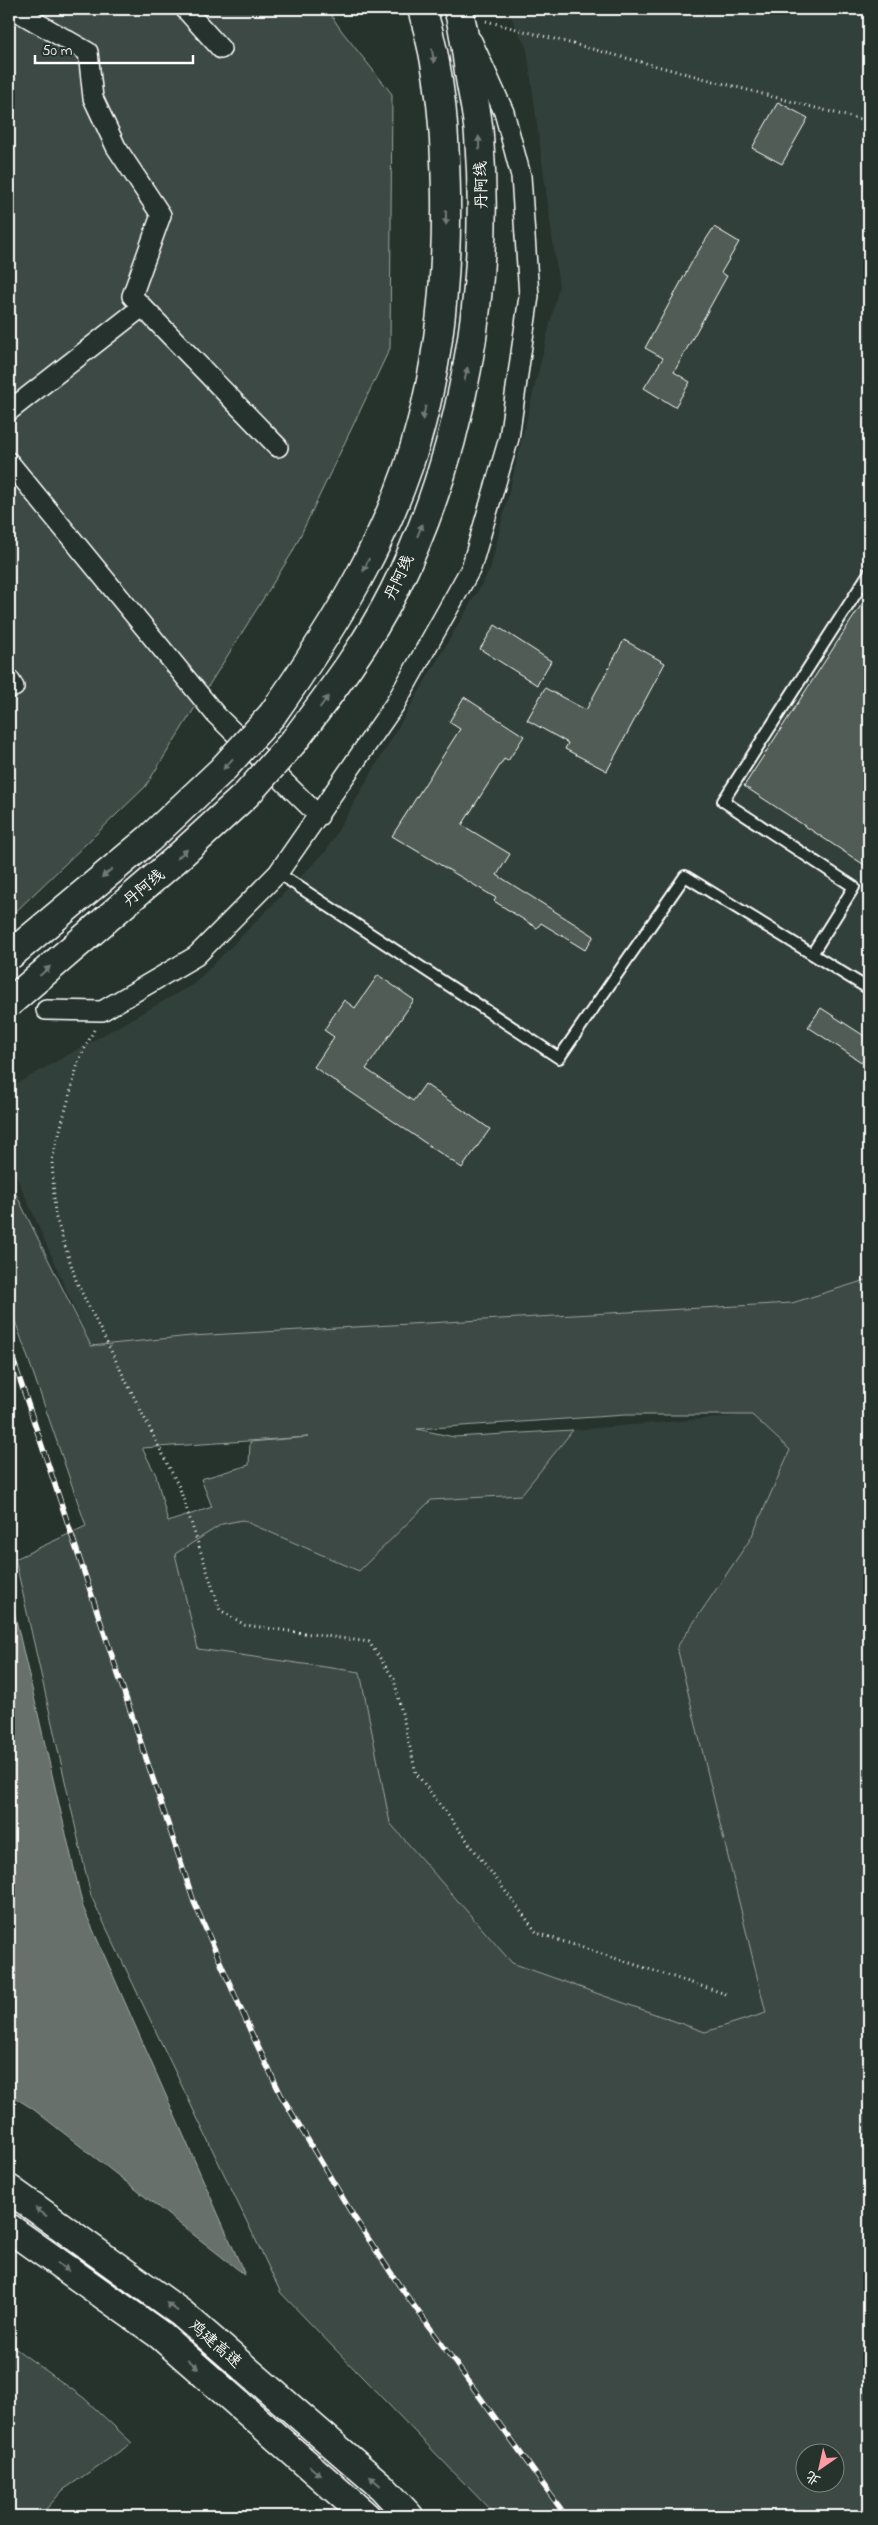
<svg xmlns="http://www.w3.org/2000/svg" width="878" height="2525" font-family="'Indie Flower','LXGW WenKai TC',sans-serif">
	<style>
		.built { fill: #333f3a }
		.green { fill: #3e4944; stroke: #9ea4a2; fill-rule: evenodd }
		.water { fill: #67706c; stroke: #a4a9a7 }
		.building { fill: #515c57; stroke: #fff }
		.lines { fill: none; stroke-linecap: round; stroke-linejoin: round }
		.service-casing { stroke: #fff; stroke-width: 14 }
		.minor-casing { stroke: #fff; stroke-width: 22 }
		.trunk-casing { stroke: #fff; stroke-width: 31 }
		.motorway-casing { stroke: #fff; stroke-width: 31 }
		.path { stroke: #fff; stroke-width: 3; stroke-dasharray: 1 4; stroke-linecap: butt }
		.service { stroke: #26332d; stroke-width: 10 }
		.minor { stroke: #26332d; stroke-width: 19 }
		.trunk { stroke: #26332d; stroke-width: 28 }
		.motorway { stroke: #26332d; stroke-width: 28 }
		.rail-casing { stroke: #fff; stroke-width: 5.5 }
		.rail { stroke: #26332d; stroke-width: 4; stroke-dasharray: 11; stroke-linecap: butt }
		.trunk-bridge-casing { stroke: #fff; stroke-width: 31; stroke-linecap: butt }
		.trunk-bridge { stroke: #26332d; stroke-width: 28 }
		.oneway { fill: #727a76 }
		.labels { text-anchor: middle; stroke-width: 4; stroke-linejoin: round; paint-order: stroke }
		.street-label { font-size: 16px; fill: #fff; stroke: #26332d }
	</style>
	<rect width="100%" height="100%" fill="#26332d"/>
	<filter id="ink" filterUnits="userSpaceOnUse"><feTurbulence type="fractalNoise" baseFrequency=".02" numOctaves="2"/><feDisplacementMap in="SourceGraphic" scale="10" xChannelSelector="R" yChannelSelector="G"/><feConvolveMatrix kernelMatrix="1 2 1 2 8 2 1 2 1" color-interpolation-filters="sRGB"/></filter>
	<g filter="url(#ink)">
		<path class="built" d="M 507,9 L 869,9 L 869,1279 L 792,1303 L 191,1336 L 91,1346 L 9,1159 L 9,1088 L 194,984 L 326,851 L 490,570 L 559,287 L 527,49 Z
			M 752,1415 L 790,1450 L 751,1538 L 677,1647 L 766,2013 L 705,2033 L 512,1963 L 390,1823 L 360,1672 L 198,1649 L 175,1553 L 222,1524 L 242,1520 L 359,1571 L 431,1500 L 521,1495 L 573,1430 Z"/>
		<path class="green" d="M 9,9 L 327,9 L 341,30 L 392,94 L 390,348 L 292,553 L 145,787 L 9,918 Z
			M 9,1180 L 91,1346 L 191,1336 L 792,1303 L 869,1279 L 869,2516 L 496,2516 L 281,2293 L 91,1896 L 15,1559 L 86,1526 L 9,1303 ZM 625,1415 L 752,1415 L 790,1450 L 751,1538 L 677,1647 L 766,2013 L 705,2032 L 512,1963 L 390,1823 L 360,1672 L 198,1649 L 175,1554 L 222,1524 L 242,1520 L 359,1571 L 431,1500 L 521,1495 L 573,1430 L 454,1437 L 417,1429 ZM 308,1437 L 250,1442 L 249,1465 L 201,1479 L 212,1507 L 168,1522 L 156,1475 L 142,1448 ZM 806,2452 L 836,2452 L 836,2482 L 806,2482 Z
			M 9,2344 L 84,2398 L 132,2443 L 63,2490 L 40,2516 L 9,2516 Z"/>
		<path class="water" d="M 9,1590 L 83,1907 L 245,2275 L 33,2109 L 9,2094 Z"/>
		<path class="building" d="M 778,102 L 808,118 L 782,164 L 752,148 Z
			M 714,227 L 739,242 L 721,273 L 727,276 L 674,372 L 690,382 L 675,407 L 644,388 L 663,358 L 645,348 L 694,258 Z
			M 869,593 L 869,868 L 744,786 Z
			M 495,625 L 551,661 L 537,685 L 480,649 Z
			M 624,640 L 665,663 L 607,771 L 565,749 L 568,743 L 527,720 L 545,688 L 586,710 Z
			M 464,697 L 524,736 L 508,761 L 504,759 L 462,825 L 510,854 L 497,875 L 594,936 L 585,950 L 541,923 L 537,928 L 494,901 L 496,898 L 392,836 L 460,729 L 449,722 Z
			M 378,975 L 414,1000 L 366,1069 L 413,1101 L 425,1084 L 490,1129 L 462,1168 L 314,1067 L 334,1037 L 324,1030 L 344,1000 L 355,1008 Z
			M 821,1008 L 869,1039 L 869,1067 L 808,1027 Z"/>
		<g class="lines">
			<g class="service-casing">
				<path id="service" d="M 278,873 L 559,1058 L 685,876 L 869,989
					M 812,954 L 854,887 L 723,801 L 869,573"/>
			</g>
			<g class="minor-casing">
				<path id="minor" d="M 13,9 L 88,52 L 93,98 L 116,147 L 161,215 L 132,296 L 278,447
					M 185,9 L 221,49
					M 9,411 L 142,307
					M 9,462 L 216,715 L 319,816
					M 9,679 L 14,687
					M 46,1010 L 102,1011 L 196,956 L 278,873 L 395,704 L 471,568 L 509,438 L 529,296 L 521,176 L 504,112 L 472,41"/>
			</g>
			<g class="trunk-casing">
				<path id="trunk" d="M 272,715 C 334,627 394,530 421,424 C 441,350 447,272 446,195 C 445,133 441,69 422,9
					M 294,741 C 330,693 367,645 394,591 C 463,453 491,289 479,136 C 478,117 473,97 470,78 C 466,55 465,31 458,9"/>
			</g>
			<g class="motorway-casing">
				<path id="motorway" d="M 9,2189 L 181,2313 L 382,2487 L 409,2516
					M 9,2228 L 160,2335 L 366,2516"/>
			</g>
			<path class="path" d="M 486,21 L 869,122
				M 94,1030 L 79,1060 L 52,1160 L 55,1215 L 77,1283 L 180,1489 L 220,1610 L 245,1625 L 369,1642 L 394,1679 L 416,1773 L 537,1933 L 729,1995"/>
			<use href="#service" class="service"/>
			<use href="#minor" class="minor"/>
			<use href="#trunk" class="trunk"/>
			<use href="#motorway" class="motorway"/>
			<g class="rail-casing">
				<path id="rail" d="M 9,1347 L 194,1902 L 250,2030 L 281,2095 L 354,2217 L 399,2285 L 566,2516"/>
			</g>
			<use href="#rail" class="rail"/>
			<g class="trunk-bridge-casing">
				<path id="trunk-bridge" d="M 9,956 L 149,839 L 222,770 L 272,715
					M 9,1003 L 174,861 L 247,794 L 294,741"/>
			</g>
			<use href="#trunk-bridge" class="trunk-bridge"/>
		</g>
		<defs><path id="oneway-solid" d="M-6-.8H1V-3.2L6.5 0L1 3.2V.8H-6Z" transform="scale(1.25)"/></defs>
		<g class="oneway">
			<use href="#oneway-solid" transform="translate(433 56) rotate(81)"/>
			<use href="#oneway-solid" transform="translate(479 143) rotate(-92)"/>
			<use href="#oneway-solid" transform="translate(446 218) rotate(89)"/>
			<use href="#oneway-solid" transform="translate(466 374) rotate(-78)"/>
			<use href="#oneway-solid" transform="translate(424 413) rotate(102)"/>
			<use href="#oneway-solid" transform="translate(420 530) rotate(-67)"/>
			<use href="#oneway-solid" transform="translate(366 565) rotate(114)"/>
			<use href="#oneway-solid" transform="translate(324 702) rotate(-53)"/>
			<use href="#oneway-solid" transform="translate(228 764) rotate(132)"/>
			<use href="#oneway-solid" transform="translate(182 854) rotate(-42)"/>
			<use href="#oneway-solid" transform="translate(107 873) rotate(140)"/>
			<use href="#oneway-solid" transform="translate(45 971) rotate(-42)"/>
			<use href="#oneway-solid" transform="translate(41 2212) rotate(-144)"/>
			<use href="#oneway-solid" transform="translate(63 2267) rotate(35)"/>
			<use href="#oneway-solid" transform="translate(172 2307) rotate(-144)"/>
			<use href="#oneway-solid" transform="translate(193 2364) rotate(41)"/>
			<use href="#oneway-solid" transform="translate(315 2471) rotate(41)"/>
			<use href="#oneway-solid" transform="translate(375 2481) rotate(-139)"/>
		</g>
	</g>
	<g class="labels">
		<g class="street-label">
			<text transform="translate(480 185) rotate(-91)" y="6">丹阿线</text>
			<text transform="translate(398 577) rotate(-65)" y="6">丹阿线</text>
			<text transform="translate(143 887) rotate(-40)" y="6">丹阿线</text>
			<text transform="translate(216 2343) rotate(41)" y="6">鸡建高速</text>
		</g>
	</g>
	<rect width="878" height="2525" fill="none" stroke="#26332d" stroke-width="30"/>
	<rect x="15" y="15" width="848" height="2495" fill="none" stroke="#fff" stroke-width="2" filter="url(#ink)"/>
	<g transform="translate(820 2468) rotate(214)"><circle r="24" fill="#26332d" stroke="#7d8581"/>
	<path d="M0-4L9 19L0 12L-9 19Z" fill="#ff9aa2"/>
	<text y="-8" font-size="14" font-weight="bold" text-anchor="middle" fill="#ffffff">北</text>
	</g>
	<path d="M35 55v8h158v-8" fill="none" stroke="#ffffff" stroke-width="2.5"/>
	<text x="42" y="55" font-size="15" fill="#ffffff" stroke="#26332d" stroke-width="4" paint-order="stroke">50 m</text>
</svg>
